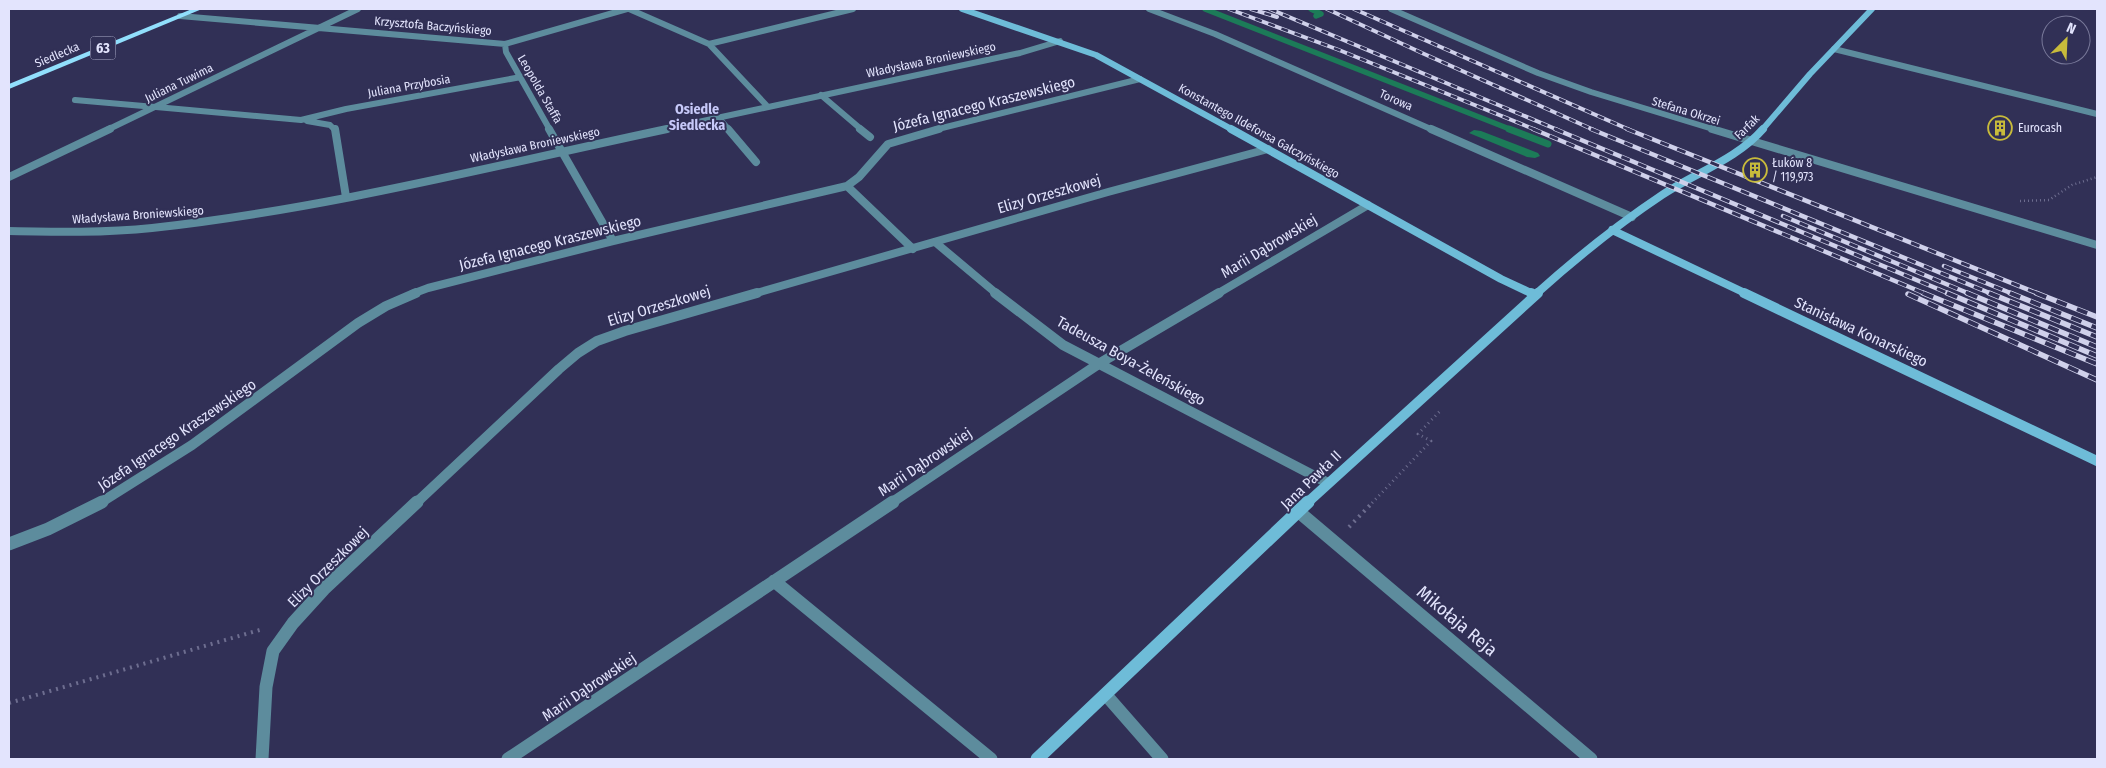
<svg xmlns="http://www.w3.org/2000/svg" width="2106" height="768" font-family="'Fira Sans Condensed',sans-serif">
	<style>
		.water { fill: #1c7b58 }
		.lines { fill: none; stroke-linecap: round; stroke-linejoin: round }
		.stream-far1 { stroke: #1c7b58; stroke-width: 5.5 }
		.stream { stroke: #1c7b58; stroke-width: 7 }
		.path-far2 { stroke: #6d6d8f; stroke-width: 2.5; stroke-dasharray: 1 3; stroke-linecap: butt }
		.path-far1 { stroke: #6d6d8f; stroke-width: 3; stroke-dasharray: 1 4; stroke-linecap: butt }
		.path { stroke: #6d6d8f; stroke-width: 4; stroke-dasharray: 2 5; stroke-linecap: butt }
		.lane-far1 { stroke: #5d8c9d; stroke-width: 6 }
		.lane { stroke: #5d8c9d; stroke-width: 8 }
		.street-far3 { stroke: #5d8c9d; stroke-width: 6 }
		.street-far2 { stroke: #5d8c9d; stroke-width: 8 }
		.street-far1 { stroke: #5d8c9d; stroke-width: 10 }
		.street { stroke: #5d8c9d; stroke-width: 13 }
		.secondary-far3 { stroke: #6ebcd8; stroke-width: 6 }
		.secondary-far2 { stroke: #6ebcd8; stroke-width: 8 }
		.secondary-far1 { stroke: #6ebcd8; stroke-width: 10 }
		.secondary { stroke: #6ebcd8; stroke-width: 13 }
		.primary { fill: #91dffc; fill-rule: evenodd }
		.rail-far2-casing { stroke: #cfd0ea; stroke-width: 4 }
		.rail-far1-casing { stroke: #cfd0ea; stroke-width: 4.5 }
		.rail-casing { stroke: #cfd0ea; stroke-width: 5.5 }
		.rail-far2 { stroke: #313056; stroke-width: 2.5; stroke-dasharray: 7; stroke-linecap: butt }
		.rail-far1 { stroke: #313056; stroke-width: 3; stroke-dasharray: 9; stroke-linecap: butt }
		.rail { stroke: #313056; stroke-width: 4; stroke-dasharray: 11; stroke-linecap: butt }
		.labels { text-anchor: middle; stroke-width: 4; stroke-linejoin: round; paint-order: stroke }
		.far-street-label { font-size: 12px; fill: #e3e4fd; stroke: #313056 }
		.far-poi-label { font-size: 12px; fill: #e3e4fd; stroke: #313056; text-anchor: start }
		.shield { fill: #313056; stroke: #aeaecb; stroke-width: 1 }
		.shield-label { font-size: 14px; font-weight: bold; fill: #e3e4fd }
		.far-neighbourhood-label { font-size: 14px; font-weight: bold; fill: #c7c9f9; stroke: #313056 }
		.street-label { font-size: 15px; fill: #e3e4fd; stroke: #313056 }
		.near-street-label { font-size: 18px; fill: #e3e4fd; stroke: #313056 }
	</style>
	<rect width="100%" height="100%" fill="#313056"/>
	<path class="water" d="M 1474,130 L 1481,131 L 1538,153 L 1540,156 L 1535,158 L 1527,157 L 1469,133 Z"/>
	<g class="lines">
		<path class="stream-far1" d="M 1205,9 L 1512,130
			M 1311,9 L 1321,14 L 1316,16"/>
		<path class="stream" d="M 1509,129 L 1548,144"/>
		<path class="path-far2" d="M 2020,201 L 2049,200 L 2072,185 L 2097,177"/>
		<path class="path-far1" d="M 1372,503 L 1431,441 L 1418,434 L 1441,410"/>
		<path class="path" d="M 1349,527 L 1373,502
			M 9,703 L 263,629"/>
		<path class="lane-far1" d="M 1149,9 L 1215,34 L 1433,130
			M 1834,49 L 2097,114
			M 821,95 L 862,130
			M 75,100 L 155,107
			M 718,117 L 729,130"/>
		<path class="lane" d="M 728,129 L 756,162
			M 860,129 L 870,137
			M 1431,129 L 1632,217"/>
		<path class="street-far3" d="M 629,9 L 709,44
			M 1391,9 L 1538,73 L 1591,92 L 1716,130
			M 180,16 L 505,44
			M 156,107 L 301,120 L 346,109 L 521,77
			M 768,107 L 709,44 L 853,9
			M 307,121 L 330,125 L 335,130
			M 107,130 L 358,9
			M 550,130 L 506,52 L 505,44 L 627,9
			M 661,130 L 1020,53 L 1060,41
			M 934,130 L 1140,79"/>
		<path class="street-far2" d="M 335,129 L 346,197
			M 549,129 L 613,241
			M 1712,129 L 2097,245
			M 9,177 L 110,129
			M 847,186 L 913,249
			M 9,231 C 57,232 105,233 152,228 C 326,209 497,165 667,129
			M 935,242 L 997,294
			M 412,294 L 428,288 L 613,241 L 847,186 L 859,177 L 888,144 L 939,129
			M 753,294 L 1108,192 L 1268,149
			M 1217,294 L 1368,205"/>
		<path class="street-far1" d="M 995,293 L 1063,345 L 1328,483
			M 100,503 L 192,445 L 358,323 L 386,306 L 416,293
			M 416,503 L 559,369 L 578,353 L 597,341 L 625,331 L 757,293
			M 891,503 L 1100,363 L 1219,293"/>
		<path class="street" d="M 1299,512 L 1591,759
			M 9,544 L 48,529 L 102,502
			M 774,581 L 991,759
			M 1106,695 L 1162,759
			M 262,759 L 266,687 L 273,651 L 293,623 L 324,589 L 417,502
			M 508,759 L 893,502"/>
		<path class="secondary-far3" d="M 962,9 L 1096,55 L 1233,130
			M 1762,130 L 1810,74 L 1872,9"/>
		<path class="secondary-far2" d="M 1231,129 L 1501,279 L 1533,294
			M 1612,230 L 1747,294
			M 1536,294 C 1576,258 1617,225 1662,195 C 1695,173 1737,159 1763,129"/>
		<path class="secondary-far1" d="M 1531,293 L 1535,295
			M 1744,293 L 2097,461
			M 1307,503 L 1538,293"/>
		<path class="secondary" d="M 1037,759 L 1308,502"/>
		<path class="primary" d="M 192,9 L 202,9 L 9,89 L 9,84 Z"/>
		<g class="rail-far2-casing">
			<path id="rail-far2" d="M 1229,9 L 1339,50 L 1536,130
				M 1251,9 L 1277,17
				M 1270,9 L 1558,130
				M 1327,9 L 1422,53 L 1594,130
				M 1354,9 L 1630,130"/>
		</g>
		<g class="rail-far1-casing">
			<path id="rail-far1" d="M 1533,129 L 1926,294
				M 1555,129 L 1950,294
				M 1591,129 L 1992,294
				M 1627,129 L 2039,294
				M 1783,216 L 1970,294
				M 1944,266 L 2013,294"/>
		</g>
		<g class="rail-casing">
			<path id="rail" d="M 1923,293 L 2097,364
				M 1947,293 L 2097,356
				M 1967,293 L 2097,347
				M 1989,293 L 2097,337
				M 2010,293 L 2097,328
				M 2036,293 L 2097,317
				M 1908,294 L 2097,380"/>
		</g>
		<use href="#rail-far2" class="rail-far2"/>
		<use href="#rail-far1" class="rail-far1"/>
		<use href="#rail" class="rail"/>
	</g>
	<defs>
		<g id="building-ring" transform="scale(1.25)"><circle r="9.5" fill="#313056" stroke="#c8bb3b" stroke-width="1.5"/><path d="M-4-6H4V6H1V3H-1V6H-4ZM-2.5-4.3h1.7v1.8h-1.7ZM.8-4.3h1.7v1.8H.8ZM-2.5-1h1.7V.8h-1.7ZM.8-1h1.7V.8H.8Z" fill="#c8bb3b"/></g>
	</defs>
	<g fill-rule="evenodd">
		<use href="#building-ring" x="2000" y="128"/>
		<use href="#building-ring" x="1755" y="170"/>
	</g>
	<g class="labels">
		<g class="far-street-label">
			<text transform="translate(433 26) rotate(5)" y="4">Krzysztofa Baczyńskiego</text>
			<text transform="translate(57 55) rotate(-23)" y="4">Siedlecka</text>
			<text transform="translate(931 60) rotate(-12)" y="4">Władysława Broniewskiego</text>
			<text transform="translate(179 83) rotate(-26)" y="4">Juliana Tuwima</text>
			<text transform="translate(409 86) rotate(-10)" y="4">Juliana Przybosia</text>
			<text transform="translate(540 89) rotate(60)" y="4">Leopolda Staffa</text>
			<text transform="translate(1396 100) rotate(24)" y="4">Torowa</text>
			<text transform="translate(1686 111) rotate(17)" y="4">Stefana Okrzei</text>
			<text transform="translate(1747 127) rotate(-44)" y="4">Farfak</text>
			<text transform="translate(1259 131) rotate(29)" y="4">Konstantego Ildefonsa Gałczyńskiego</text>
			<text transform="translate(535 145) rotate(-12)" y="4">Władysława Broniewskiego</text>
			<text transform="translate(138 215) rotate(-4)" y="4">Władysława Broniewskiego</text>
		</g>
		<g class="far-poi-label">
			<text x="2018" y="132">Eurocash</text>
			<text x="1772" y="167">Łuków 8<tspan x="1772" dy="14">/ 119,973</tspan></text>
		</g>
		<rect class="shield" x="90.5" y="36.5" width="25" height="23" rx="4"/>
		<g class="shield-label">
			<text x="103" y="53">63</text>
		</g>
		<g class="far-neighbourhood-label">
			<text x="697" y="114">Osiedle<tspan x="697" dy="16">Siedlecka</tspan></text>
		</g>
		<g class="street-label">
			<text transform="translate(984 104) rotate(-14)" y="5">Józefa Ignacego Kraszewskiego</text>
			<text transform="translate(1049 194) rotate(-16)" y="5">Elizy Orzeszkowej</text>
			<text transform="translate(550 243) rotate(-14)" y="5">Józefa Ignacego Kraszewskiego</text>
			<text transform="translate(1269 246) rotate(-31)" y="5">Marii Dąbrowskiej</text>
			<text transform="translate(659 306) rotate(-17)" y="5">Elizy Orzeszkowej</text>
			<text transform="translate(1861 332) rotate(25)" y="5">Stanisława Konarskiego</text>
			<text transform="translate(1131 361) rotate(29)" y="5">Tadeusza Boya-Żeleńskiego</text>
			<text transform="translate(177 435) rotate(-34)" y="5">Józefa Ignacego Kraszewskiego</text>
			<text transform="translate(925 462) rotate(-34)" y="5">Marii Dąbrowskiej</text>
			<text transform="translate(1311 480) rotate(-44)" y="5">Jana Pawła II</text>
			<text transform="translate(328 567) rotate(-45)" y="5">Elizy Orzeszkowej</text>
			<text transform="translate(589 687) rotate(-34)" y="5">Marii Dąbrowskiej</text>
		</g>
		<g class="near-street-label">
			<text transform="translate(1457 621) rotate(40)" y="6">Mikołaja Reja</text>
		</g>
	</g>
	<rect width="2106" height="768" fill="none" stroke="#e3e4fd" stroke-width="20"/>
	<g transform="translate(2066 40) rotate(24)"><circle r="24" fill="#313056" stroke="#787899"/>
	<path d="M0-4L9 19L0 12L-9 19Z" fill="#c8bb3b"/>
	<text y="-8" font-size="14" font-weight="bold" text-anchor="middle" fill="#e3e4fd">N</text>
	</g>
</svg>
